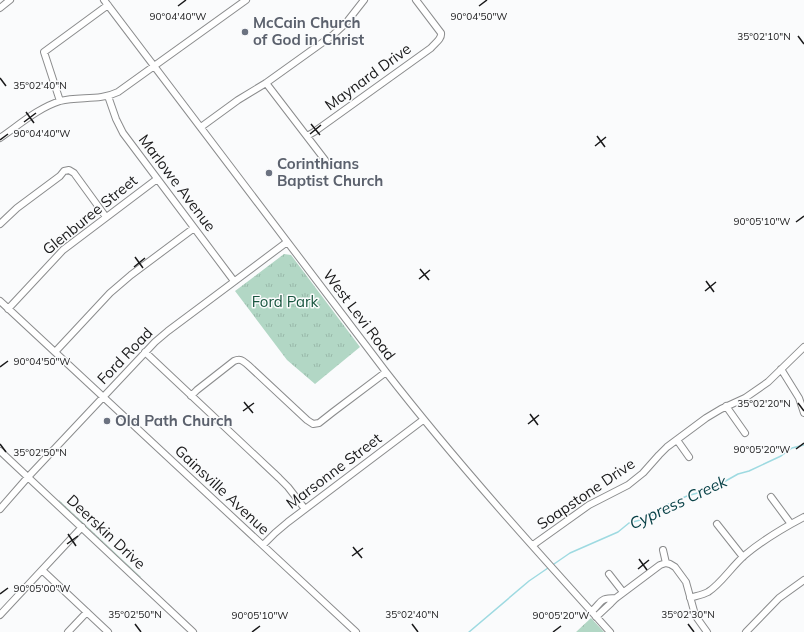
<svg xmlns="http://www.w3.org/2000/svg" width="804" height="632" font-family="Mulish,sans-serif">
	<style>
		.grass { fill: url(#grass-dots) }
		.park { fill: url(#park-tufts) }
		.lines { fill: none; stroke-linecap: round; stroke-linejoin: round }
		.stream { stroke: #9edae1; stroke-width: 1.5 }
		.minor-casing { stroke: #8b8c8d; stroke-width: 8 }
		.minor { stroke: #fff; stroke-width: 6 }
		.ticks { fill: none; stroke: #19191a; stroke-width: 1.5 }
		.worship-dot { fill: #6b7280; stroke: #fafbfc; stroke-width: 1.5 }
		.labels { text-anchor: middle; stroke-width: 3; stroke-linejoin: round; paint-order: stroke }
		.worship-label { font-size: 15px; font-weight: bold; fill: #5b616d; stroke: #fafbfc; text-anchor: start }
		.street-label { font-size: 15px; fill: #19191a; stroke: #fafbfc }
		.park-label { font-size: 15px; fill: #19553f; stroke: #fafbfc }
		.water-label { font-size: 16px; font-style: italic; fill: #084147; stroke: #fafbfc }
		.ticks-label { font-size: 10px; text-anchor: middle; fill: #19191a; stroke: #fafbfc; stroke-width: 3; stroke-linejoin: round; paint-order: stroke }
	</style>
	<defs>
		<pattern id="grass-dots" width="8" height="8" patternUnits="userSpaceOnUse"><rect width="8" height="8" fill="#b2d7c5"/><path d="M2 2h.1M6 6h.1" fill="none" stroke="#98b8a9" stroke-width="1.8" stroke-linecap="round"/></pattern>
		<pattern id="park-tufts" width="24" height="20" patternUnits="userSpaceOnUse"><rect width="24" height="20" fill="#b2d7c5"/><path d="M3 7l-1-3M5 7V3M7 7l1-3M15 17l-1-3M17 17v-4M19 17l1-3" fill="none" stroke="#98b8a9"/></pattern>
	</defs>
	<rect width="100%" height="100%" fill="#fafbfc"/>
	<path class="grass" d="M 59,500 L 141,577 L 140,577 L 59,501 Z"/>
	<path class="park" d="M 284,254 L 291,255 L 360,347 L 315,384 L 287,360 L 235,291 Z
		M 591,618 L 604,632 L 576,632 Z"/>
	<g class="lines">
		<path class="stream" d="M 554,564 L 570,553 L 618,532 L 629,523 L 644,519 L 657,513 L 667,505 L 687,496 L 701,492 L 710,488 L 714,489 L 718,487 L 722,483 L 738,474 L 749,471 L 781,456 L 792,448 L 804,445
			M 469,632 L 529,581 L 548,568"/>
		<g class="minor-casing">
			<path id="minor" d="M 104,0 L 386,372 C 456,462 533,547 610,632
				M 0,8 L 10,0
				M 266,83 L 325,160
				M 108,96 L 116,119 L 123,133 L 234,281
				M 60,101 L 44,52 L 108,5
				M 201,127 L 238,100 L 266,83 L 333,35 L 346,23 L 364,0
				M 307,136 L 314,132 L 431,48 C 435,43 442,39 441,33 L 416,0
				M 0,138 C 19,125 38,108 60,101 C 79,96 100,101 118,92 L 246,0
				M 0,224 L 17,208 L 60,176 L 64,171 L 69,170 L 74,173 L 106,217
				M 0,301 L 356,632
				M 8,309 L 63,250 L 157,179
				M 55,352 L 110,293 L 131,275 L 194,228
				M 145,352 L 279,478 L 288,487 L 305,509
				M 781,369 L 799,398 L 804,413
				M 191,396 L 197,390 L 234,361 C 241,358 243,361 248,365 L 307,420 L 313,424 L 319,423 L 333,412 L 386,372
				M 726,406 L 745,433
				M 677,440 L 689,457
				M 0,451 L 193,632
				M 771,497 L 791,524
				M 0,509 L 28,477 L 155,342 L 168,331 L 287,242
				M 717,524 L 743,557
				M 263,545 L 275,533 L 288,522 L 423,420
				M 533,545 L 589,505 L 628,485 L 643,473 L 659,455 L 667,447 L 706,418 L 721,409 L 745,398 L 768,382 L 804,347
				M 663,550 L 666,563 L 670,564 L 675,567 L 686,582 L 694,611 L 697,618 L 707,632
				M 42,570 L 108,632
				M 609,574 L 623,592
				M 690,598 C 696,596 702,595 708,592 C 721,584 732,566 745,555 C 763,540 783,528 804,517
				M 592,611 C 603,601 599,598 616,598
				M 0,615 L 82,527
				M 596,617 L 611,603 L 616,598 L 660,565 L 666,563
				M 68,632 L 87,612
				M 746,632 L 779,598 L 804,580"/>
		</g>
		<use href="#minor" class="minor"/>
	</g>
	<path class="ticks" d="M 178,6 L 186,0M 479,6 L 487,0M 798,36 L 804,44M 0,78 L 6,86M 26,112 L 34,123M 24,122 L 36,113M 311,124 L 320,135M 310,134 L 321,125M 597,136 L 605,147M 0,140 L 8,134M 595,146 L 606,137M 796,222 L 804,216M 135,257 L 143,268M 134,267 L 145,258M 420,269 L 429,280M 419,279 L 430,270M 706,281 L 714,292M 705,291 L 716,282M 0,367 L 8,361M 244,402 L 253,413M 798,403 L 804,411M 243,411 L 254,403M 530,414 L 538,425M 528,424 L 539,415M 0,444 L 6,452M 796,449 L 804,443M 68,534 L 76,546M 67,544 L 78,536M 353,547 L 362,558M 352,556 L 363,548M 639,559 L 647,570M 638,569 L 649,560M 0,594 L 8,588M 135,624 L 141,632M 412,624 L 418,632M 688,624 L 694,632M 252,632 L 260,626M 553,632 L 561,626"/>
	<g class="worship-dot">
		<circle cx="245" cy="32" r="4"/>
		<circle cx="269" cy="173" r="4"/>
		<circle cx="107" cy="421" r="4"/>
	</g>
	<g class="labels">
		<g class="worship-label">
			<text x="253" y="28">McCain Church<tspan x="253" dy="17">of God in Christ</tspan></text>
			<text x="277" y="169">Corinthians<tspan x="277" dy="17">Baptist Church</tspan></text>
			<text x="115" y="426">Old Path Church</text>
		</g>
		<g class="street-label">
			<text transform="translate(368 77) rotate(-36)" y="5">Maynard Drive</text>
			<text transform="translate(177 183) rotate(53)" y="5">Marlowe Avenue</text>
			<text transform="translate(90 215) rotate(-39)" y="5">Glenburee Street</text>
			<text transform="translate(359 315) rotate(53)" y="5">West Levi Road</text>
			<text transform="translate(125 356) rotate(-46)" y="5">Ford Road</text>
			<text transform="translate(334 471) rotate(-37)" y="5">Marsonne Street</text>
			<text transform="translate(222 490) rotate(43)" y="5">Gainsville Avenue</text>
			<text transform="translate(586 494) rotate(-34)" y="5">Soapstone Drive</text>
			<text transform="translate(106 532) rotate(43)" y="5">Deerskin Drive</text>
		</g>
		<g class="park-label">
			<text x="285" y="307">Ford Park</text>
		</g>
		<g class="water-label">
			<text transform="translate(678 502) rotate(-25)" y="6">Cypress Creek</text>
		</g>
	</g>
	<g class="ticks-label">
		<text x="178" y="20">90°04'40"W</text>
		<text x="479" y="20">90°04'50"W</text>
		<text x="764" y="40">35°02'10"N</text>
		<text x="40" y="89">35°02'40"N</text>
		<text x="42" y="137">90°04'40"W</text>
		<text x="762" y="225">90°05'10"W</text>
		<text x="42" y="365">90°04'50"W</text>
		<text x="764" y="407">35°02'20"N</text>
		<text x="762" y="453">90°05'20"W</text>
		<text x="40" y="456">35°02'50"N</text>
		<text x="42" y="592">90°05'00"W</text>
		<text x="135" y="618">35°02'50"N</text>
		<text x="412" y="618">35°02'40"N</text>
		<text x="688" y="618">35°02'30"N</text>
		<text x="260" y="619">90°05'10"W</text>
		<text x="561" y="619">90°05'20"W</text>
	</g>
</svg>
